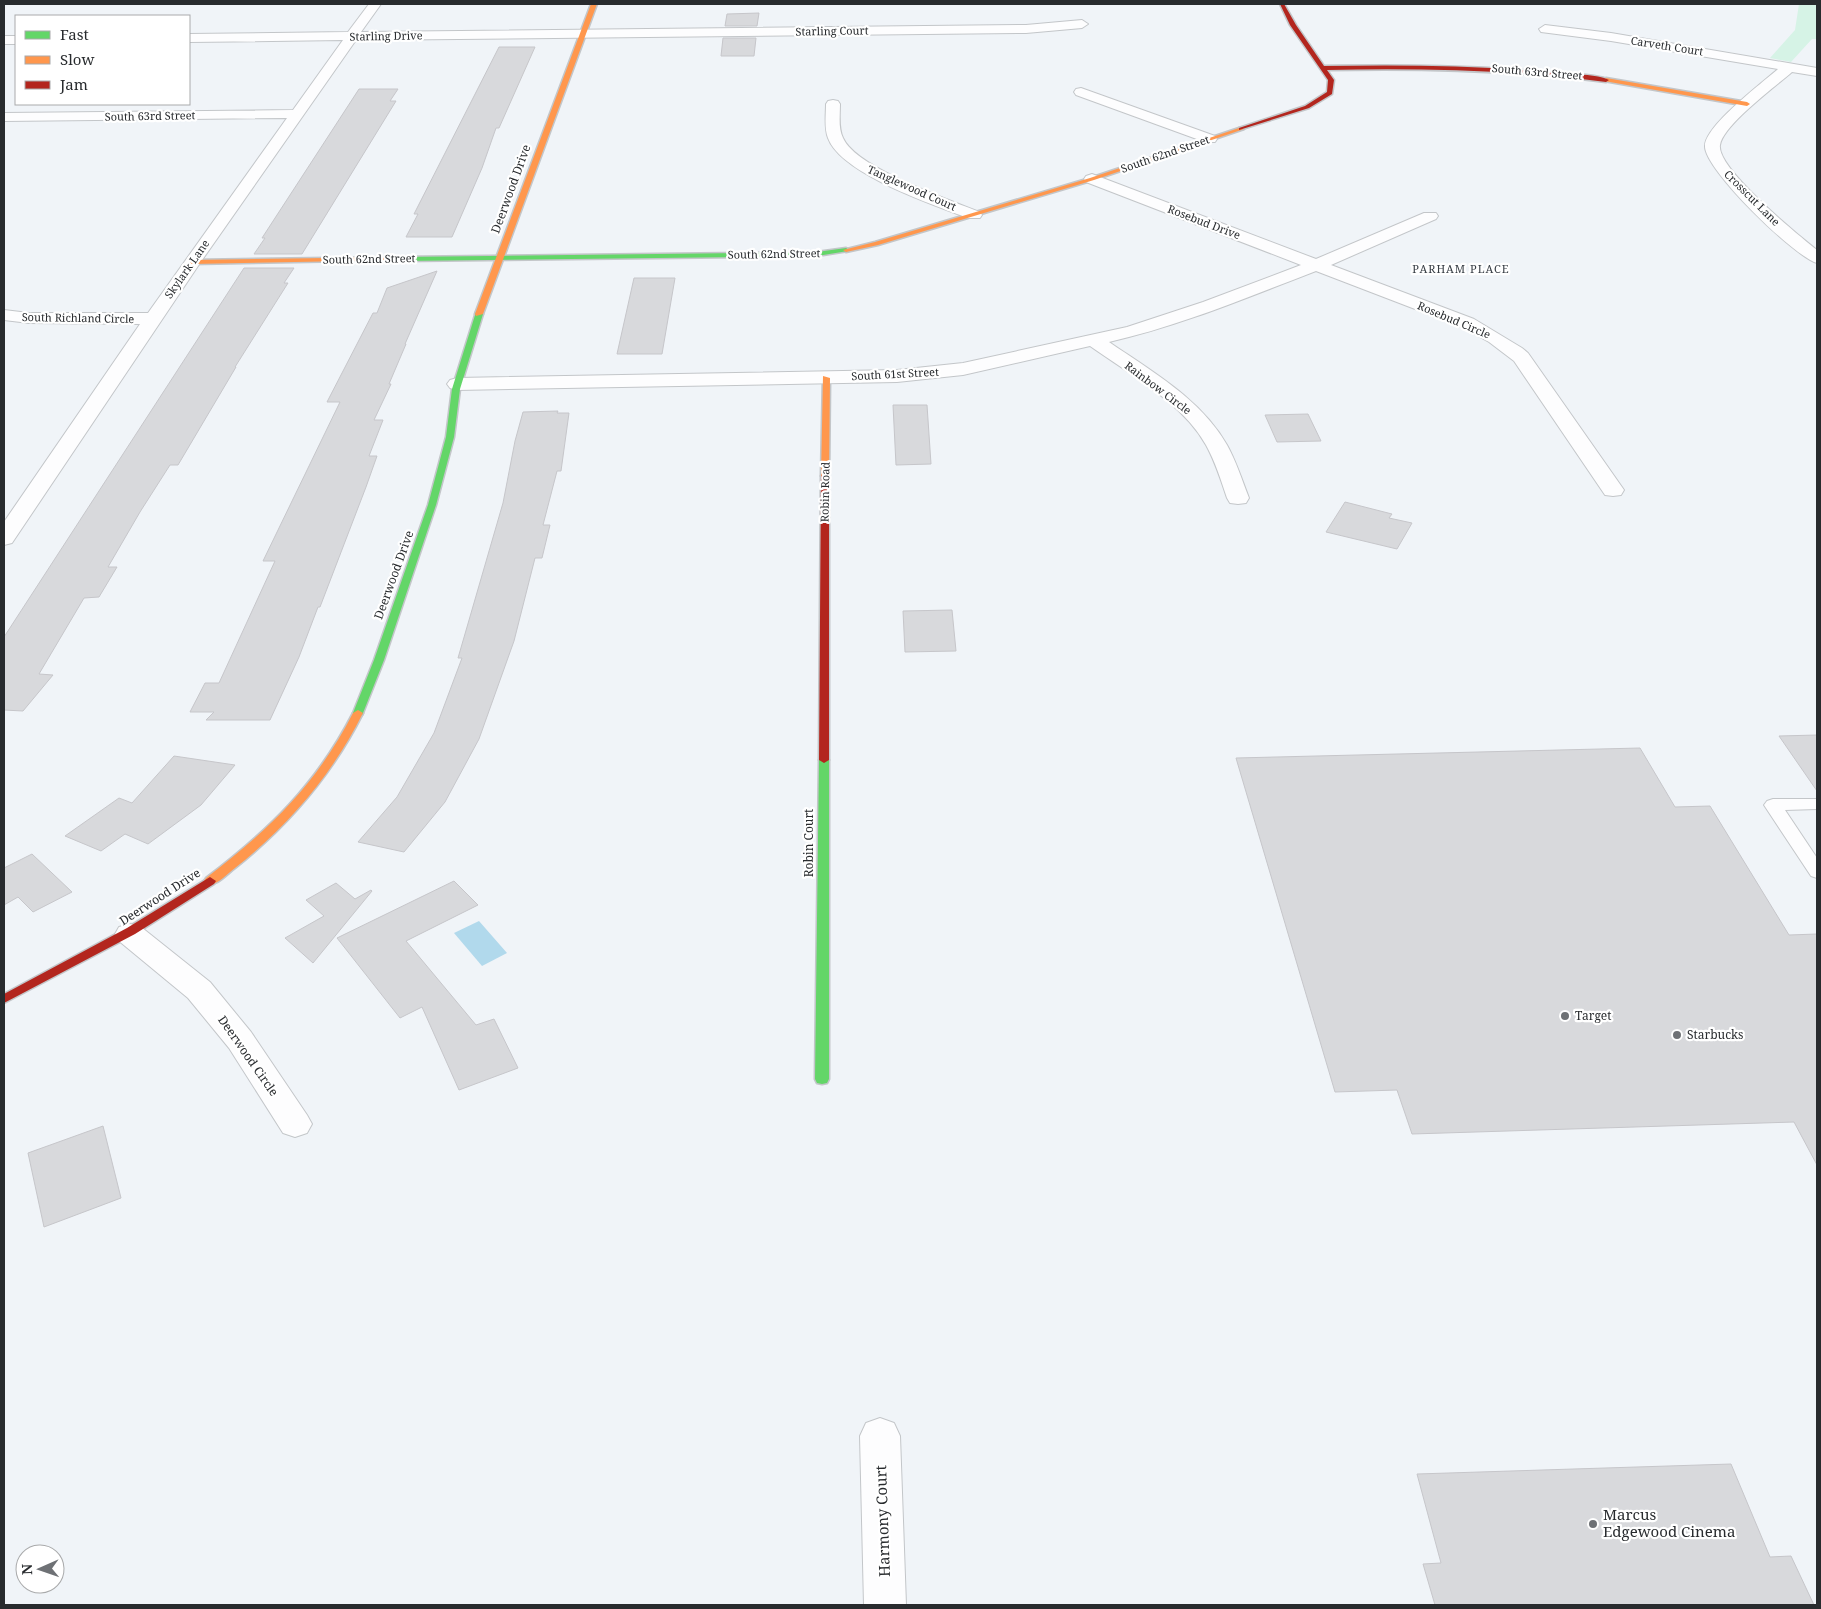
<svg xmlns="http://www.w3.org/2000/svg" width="1821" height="1609" font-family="'Noto Serif',serif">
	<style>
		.green { fill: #d6f3e6 }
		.water { fill: #b1d9ec }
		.building { fill: #d8d9dc; stroke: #c6c6ca }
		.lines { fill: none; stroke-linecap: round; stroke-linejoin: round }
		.lane-casing { stroke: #c3c6c9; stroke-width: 2 }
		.street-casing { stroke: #c3c6c9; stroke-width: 2 }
		.fast-casing { stroke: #c3c6c9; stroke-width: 3 }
		.slow-casing { stroke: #c3c6c9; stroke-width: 3 }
		.jam-casing { stroke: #c3c6c9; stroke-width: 3 }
		.lane { fill: #fdfdfe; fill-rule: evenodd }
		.street { fill: #fdfdfe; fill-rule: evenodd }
		.fast { fill: #63d668; fill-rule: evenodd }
		.slow { fill: #ff974d; fill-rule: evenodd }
		.jam { fill: #b3261e; fill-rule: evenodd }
		.poi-dot { fill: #6e7175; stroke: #fff; stroke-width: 2 }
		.labels { text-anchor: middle; stroke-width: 4.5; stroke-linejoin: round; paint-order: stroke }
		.far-street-label { font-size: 11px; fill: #282b2e; stroke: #fff }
		.far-neighbourhood-label { font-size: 11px; letter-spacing: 1px; fill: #373d44; stroke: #fff }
		.street-label { font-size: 12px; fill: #282b2e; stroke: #fff }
		.poi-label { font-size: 12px; fill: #282b2e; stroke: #fff; text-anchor: start }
		.near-poi-label { font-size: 15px; fill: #282b2e; stroke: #fff; text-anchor: start }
		.near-street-label { font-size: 15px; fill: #282b2e; stroke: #fff }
	</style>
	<rect width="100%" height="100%" fill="#f0f4f8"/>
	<path class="green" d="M 1799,4 L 1817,4 L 1817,39 L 1812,39 L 1791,62 L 1770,58 L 1795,30 Z"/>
	<path class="water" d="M 479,921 L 507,953 L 482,966 L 454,933 Z"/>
	<path class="building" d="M 759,13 L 757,26 L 725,26 L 727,14 Z
		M 723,38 L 756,38 L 754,56 L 721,56 Z
		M 499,47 L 535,47 L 499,128 L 496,128 L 482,168 L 452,237 L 406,237 L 418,214 L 414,214 Z
		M 359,89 L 398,89 L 390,101 L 396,101 L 302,254 L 254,254 L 265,238 L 262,238 Z
		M 244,268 L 294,268 L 284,283 L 288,283 L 235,367 L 236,367 L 178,465 L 170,465 L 140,512 L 108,567 L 117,567 L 99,597 L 84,598 L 39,674 L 53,675 L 23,711 L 4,710 L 4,637 Z
		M 437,271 L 405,344 L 406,344 L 389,384 L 391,384 L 374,420 L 383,420 L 369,456 L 377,456 L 366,487 L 320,607 L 318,607 L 299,657 L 270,720 L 206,720 L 214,712 L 190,712 L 205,683 L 219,683 L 275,561 L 263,561 L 340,402 L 327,402 L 373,313 L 377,313 L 387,288 Z
		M 634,278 L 675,278 L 662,354 L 617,354 Z
		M 893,405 L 927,405 L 931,464 L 896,465 Z
		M 558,411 L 557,413 L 569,413 L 561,471 L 557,471 L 543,525 L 550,525 L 542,558 L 535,558 L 514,641 L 479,739 L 445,802 L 404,852 L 358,842 L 397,797 L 434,733 L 462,658 L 458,658 L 503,503 L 515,441 L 523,412 Z
		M 1308,414 L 1321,441 L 1277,442 L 1265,415 Z
		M 1345,502 L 1392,514 L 1389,518 L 1412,523 L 1397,549 L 1326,532 Z
		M 952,610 L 956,651 L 905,652 L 903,611 Z
		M 1817,735 L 1817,791 L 1779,736 Z
		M 1640,748 L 1675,807 L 1710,806 L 1789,935 L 1817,934 L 1817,1165 L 1794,1122 L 1412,1134 L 1397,1090 L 1335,1092 L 1236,758 Z
		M 174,756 L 235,765 L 201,805 L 148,844 L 125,834 L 101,851 L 65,836 L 119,798 L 132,803 Z
		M 32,854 L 72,892 L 33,912 L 18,897 L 4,905 L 4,868 Z
		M 454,881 L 478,905 L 406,941 L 476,1025 L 494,1019 L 518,1068 L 459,1090 L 422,1007 L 400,1018 L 337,938 Z
		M 336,883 L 355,899 L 371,890 L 372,891 L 313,963 L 285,938 L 324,916 L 306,900 Z
		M 103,1126 L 121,1198 L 44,1227 L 28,1153 Z
		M 1731,1464 L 1770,1557 L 1791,1556 L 1814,1605 L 1435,1605 L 1423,1564 L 1441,1563 L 1417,1474 Z"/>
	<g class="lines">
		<g class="lane-casing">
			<path id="lane" d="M 1773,799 L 1817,799 L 1817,809 L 1785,810 L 1817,858 L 1817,878 L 1811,876 L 1764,805 L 1767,801 Z"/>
		</g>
		<g class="street-casing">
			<path id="street" d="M 369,4 L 381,4 L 361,32 L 1026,25 L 1082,20 L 1088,24 L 1082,28 L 1026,33 L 356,40 L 200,263 L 12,543 L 4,545 L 4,522 L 140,324 L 29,323 L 4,320 L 4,310 L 29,313 L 148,313 L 287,118 L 4,121 L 4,113 L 293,110 L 343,40 L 189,42 L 189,34 L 348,32 Z
				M 1545,25 L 1611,33 L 1817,68 L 1817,76 L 1792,72 C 1776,86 1723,125 1720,145 C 1716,168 1798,235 1817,250 L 1817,263 C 1796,258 1704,169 1705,146 C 1705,126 1762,83 1778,69 L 1611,41 L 1541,32 L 1539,29 Z
				M 4,36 L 16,36 L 16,44 L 4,44 Z
				M 1081,88 L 1215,136 L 1217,139 L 1215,142 L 1205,142 L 1076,95 L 1074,92 L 1076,89 Z
				M 833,100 L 838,101 L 840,104 C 840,115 838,128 843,138 C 856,168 949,200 980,212 L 982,215 L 980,218 L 968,218 C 934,205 841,174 828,138 C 824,128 826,115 826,104 L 828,101 Z
				M 1092,174 L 1316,259 L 1424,213 L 1436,213 L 1438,216 L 1436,219 L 1331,265 L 1474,319 L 1522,348 L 1528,353 L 1624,490 L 1621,495 L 1613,496 L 1605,495 L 1514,361 L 1489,342 L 1462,327 L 1316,271 C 1248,297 1180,326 1109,342 C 1151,371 1201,399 1227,445 C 1236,461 1242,480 1249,498 L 1246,503 L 1238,504 L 1230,503 L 1227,498 C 1221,480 1215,461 1206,445 C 1183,403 1128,373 1090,346 L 963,375 L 897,382 L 457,390 L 450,388 L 447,384 L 450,380 L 457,378 L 897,370 L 963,363 L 1127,327 L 1203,302 L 1301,265 L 1086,182 L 1084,179 L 1086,176 Z
				M 130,924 L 141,927 L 210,982 L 251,1032 L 307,1115 L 312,1124 L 307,1133 L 295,1137 L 283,1133 L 229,1048 L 188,998 L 119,941 L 115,934 L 119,927 Z
				M 880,1418 L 894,1423 L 900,1436 L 906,1605 L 864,1605 L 860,1436 L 866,1423 Z"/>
		</g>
		<g class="fast-casing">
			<path id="fast" d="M 846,248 L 849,250 L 848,251 L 817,256 L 401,261 L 398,259 L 401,257 L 817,252 Z
				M 476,312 L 483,314 L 460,389 L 454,437 L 436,505 L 384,660 L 363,713 L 362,715 L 354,715 L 353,713 L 374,660 L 428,505 L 446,437 L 452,389 Z
				M 824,757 L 829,760 L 829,1079 L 827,1083 L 822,1084 L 817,1083 L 815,1079 L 819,760 Z"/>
		</g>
		<g class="slow-casing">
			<path id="slow" d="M 591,4 L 597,4 L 483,314 L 476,316 L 475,314 Z
				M 1606,78 L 1747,102 L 1750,104 L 1747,106 L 1604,81 Z
				M 1239,128 L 1244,129 L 1094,180 L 878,245 L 846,252 L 843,250 L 875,242 L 1090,178 Z
				M 401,257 L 404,259 L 403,260 L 192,264 L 188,262 L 192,260 Z
				M 823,376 L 830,378 L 829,476 L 825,479 L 821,476 Z
				M 358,710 L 363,713 C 332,775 289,825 235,868 C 227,874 216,887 206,884 L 204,881 L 206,878 C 269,830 316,785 353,713 Z"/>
		</g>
		<g class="jam-casing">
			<path id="jam" d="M 1280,4 L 1284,4 L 1296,25 L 1324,66 C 1402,65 1479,65 1556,73 C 1570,74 1598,74 1609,80 L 1606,82 C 1513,70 1420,68 1327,70 L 1334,80 L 1332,94 L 1309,108 L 1239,130 L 1239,128 L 1305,106 L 1327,92 L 1328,80 L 1290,25 Z
				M 825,473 L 829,476 L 829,760 L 824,763 L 819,760 L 821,476 Z
				M 210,877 L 216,881 L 214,884 L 135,934 L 4,1003 L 4,994 L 127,928 Z"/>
		</g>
		<use href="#lane" class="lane"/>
		<use href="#street" class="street"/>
		<use href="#fast" class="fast"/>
		<use href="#slow" class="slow"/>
		<use href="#jam" class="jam"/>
	</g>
	<g class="poi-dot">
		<circle cx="1565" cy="1016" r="5"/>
		<circle cx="1677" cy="1035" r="5"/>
		<circle cx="1593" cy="1524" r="5"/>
	</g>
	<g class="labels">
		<g class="far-street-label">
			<text transform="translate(832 31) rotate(-1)" y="4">Starling Court</text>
			<text transform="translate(386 36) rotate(-1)" y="4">Starling Drive</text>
			<text transform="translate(1667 46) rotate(9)" y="4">Carveth Court</text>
			<text transform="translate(1537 72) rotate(5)" y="4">South 63rd Street</text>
			<text transform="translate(150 116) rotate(-1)" y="4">South 63rd Street</text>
			<text transform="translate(1165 154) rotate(-19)" y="4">South 62nd Street</text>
			<text transform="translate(912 188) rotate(24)" y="4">Tanglewood Court</text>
			<text transform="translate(1752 198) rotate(45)" y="4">Crosscut Lane</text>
			<text transform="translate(1204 222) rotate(21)" y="4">Rosebud Drive</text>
			<text transform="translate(774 254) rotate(-1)" y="4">South 62nd Street</text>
			<text transform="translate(369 259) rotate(-1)" y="4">South 62nd Street</text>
			<text transform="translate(187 269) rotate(-55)" y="4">Skylark Lane</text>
			<text transform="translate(78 318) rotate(1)" y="4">South Richland Circle</text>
			<text transform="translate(1454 320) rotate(23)" y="4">Rosebud Circle</text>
			<text transform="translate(895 374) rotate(-3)" y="4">South 61st Street</text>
			<text transform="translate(1158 388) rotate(37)" y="4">Rainbow Circle</text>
			<text transform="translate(825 492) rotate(-89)" y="4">Robin Road</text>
		</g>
		<g class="far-neighbourhood-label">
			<text x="1461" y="273">PARHAM PLACE</text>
		</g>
		<g class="street-label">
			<text transform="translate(511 189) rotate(-70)" y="4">Deerwood Drive</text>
			<text transform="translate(394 575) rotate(-70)" y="4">Deerwood Drive</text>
			<text transform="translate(809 843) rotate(-90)" y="4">Robin Court</text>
			<text transform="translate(160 897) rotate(-33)" y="4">Deerwood Drive</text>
			<text transform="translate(248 1056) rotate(55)" y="4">Deerwood Circle</text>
		</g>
		<g class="poi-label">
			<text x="1575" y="1020">Target</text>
			<text x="1687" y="1039">Starbucks</text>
		</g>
		<g class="near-poi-label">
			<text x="1603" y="1520">Marcus<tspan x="1603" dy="17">Edgewood Cinema</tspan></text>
		</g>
		<g class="near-street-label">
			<text transform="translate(883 1521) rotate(-92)" y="5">Harmony Court</text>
		</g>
	</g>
	<rect width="1821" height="1609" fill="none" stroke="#282b2e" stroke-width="10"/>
	<rect x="15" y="15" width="175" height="90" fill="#ffffff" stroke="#a9aaab"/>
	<rect x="25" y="31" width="25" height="8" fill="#63d668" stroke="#a9aaab"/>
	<text x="60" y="40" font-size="15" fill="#282b2e">Fast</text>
	<rect x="25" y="56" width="25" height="8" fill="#ff974d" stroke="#a9aaab"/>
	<text x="60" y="65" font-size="15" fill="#282b2e">Slow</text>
	<rect x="25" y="81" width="25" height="8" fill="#b3261e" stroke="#a9aaab"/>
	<text x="60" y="90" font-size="15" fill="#282b2e">Jam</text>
	<g transform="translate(40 1569) rotate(268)"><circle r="24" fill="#ffffff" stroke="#a9aaab"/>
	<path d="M0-4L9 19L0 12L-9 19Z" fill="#6e7175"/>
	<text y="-8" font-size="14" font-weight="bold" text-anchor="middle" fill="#282b2e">N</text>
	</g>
</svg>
